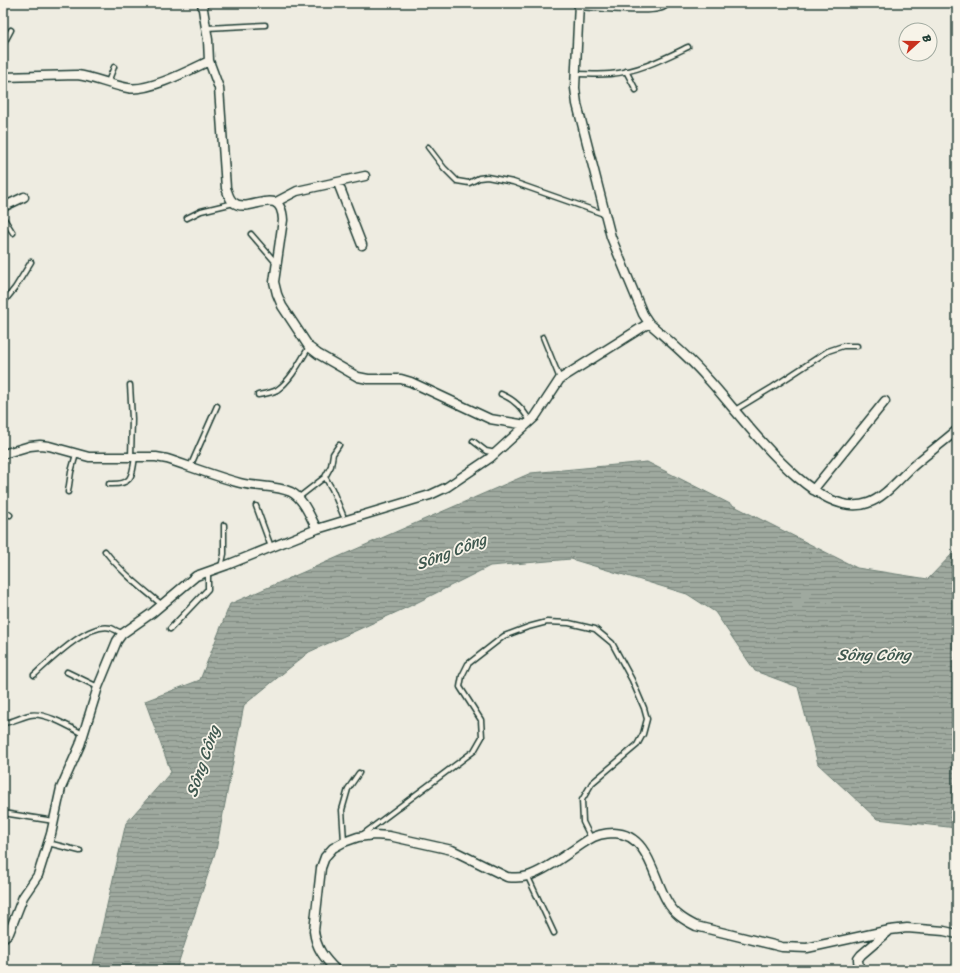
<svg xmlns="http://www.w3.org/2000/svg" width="960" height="973" font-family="Sriracha,sans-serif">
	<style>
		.water { fill: url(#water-rules); stroke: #6c7e74 }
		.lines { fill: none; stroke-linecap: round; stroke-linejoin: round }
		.service-casing { stroke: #1f3d34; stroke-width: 7 }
		.minor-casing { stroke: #1f3d34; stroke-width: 11 }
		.service { stroke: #f7f3e8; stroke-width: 4 }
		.minor { stroke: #f7f3e8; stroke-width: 8 }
		.labels { text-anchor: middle; stroke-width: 3.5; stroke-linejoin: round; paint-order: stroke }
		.water-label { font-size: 16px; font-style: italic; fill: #3f584f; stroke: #f7f3e8 }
	</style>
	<defs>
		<pattern id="water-rules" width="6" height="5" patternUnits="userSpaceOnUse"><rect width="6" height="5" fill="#9fa99f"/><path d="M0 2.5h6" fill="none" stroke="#818b82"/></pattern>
	</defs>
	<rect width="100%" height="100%" fill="#eeece1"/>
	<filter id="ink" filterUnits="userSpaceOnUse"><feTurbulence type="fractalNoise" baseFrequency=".025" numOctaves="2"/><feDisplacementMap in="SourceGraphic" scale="8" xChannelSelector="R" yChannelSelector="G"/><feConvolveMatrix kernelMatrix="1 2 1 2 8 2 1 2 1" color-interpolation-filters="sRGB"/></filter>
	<g filter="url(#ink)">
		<path class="water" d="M 647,462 L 857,568 L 928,579 L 957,549 L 957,828 L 877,819 L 818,764 L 798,687 L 755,671 L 715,612 L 687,594 L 571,559 L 490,566 L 410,606 L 309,652 L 244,705 L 216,850 L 176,970 L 92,970 L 126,823 L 171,772 L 145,701 L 200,680 L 230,604 L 531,473 Z"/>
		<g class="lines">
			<g class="service-casing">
				<path id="service" d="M 579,7 C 595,8 653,14 664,7 C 666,6 668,4 669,3
					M 207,28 L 265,25
					M 3,45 L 11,30
					M 626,71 L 636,90
					M 576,74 C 587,74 599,75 610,74 C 638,72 663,59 688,47
					M 108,82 L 114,67
					M 428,147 L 444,168 L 457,181 L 469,183 L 479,178 L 487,177 L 513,182 L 604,214
					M 3,217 L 13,233
					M 187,218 L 201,211 L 234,203
					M 251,234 L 277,264
					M 3,303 L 15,288 L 31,262
					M 543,337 L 560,379
					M 130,385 L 132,419 L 131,457
					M 501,394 C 515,400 522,408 530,421
					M 258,395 C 264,394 271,393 277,390 C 291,380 300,362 309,347
					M 735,410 L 773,387 L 828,351 L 843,346 L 857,346
					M 473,441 L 486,451 L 496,453
					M 190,467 L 217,406
					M 325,477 L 332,489 L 343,515
					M 109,484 C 132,485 132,477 135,457
					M 68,492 L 71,472 L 76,454
					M 298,498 L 325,477 L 331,466 L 333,454 L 339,445
					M 256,506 L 271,547
					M 3,510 L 10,515
					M 105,551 C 121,572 142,588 162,605
					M 221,567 L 224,554 L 224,525
					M 170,629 L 208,589 L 208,572
					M 67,672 L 98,687
					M 34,675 C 50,661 88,622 111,628 C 114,629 118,632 122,633
					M 3,723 C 13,722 21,717 30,715 C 45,712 70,727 83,734
					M 3,813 L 54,821
					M 362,835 L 474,751 L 482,737 L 481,720 L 460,687 L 462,676 L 468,664 L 504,636 L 528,627 L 547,622 L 569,623 L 595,629 L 612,643 L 632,680 L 644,708 L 647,719 L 643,734 L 637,745 L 592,783 L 582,800 L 583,822 L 591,838
					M 344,841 L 342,810 L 348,789 L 359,773
					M 48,843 L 80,851
					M 528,877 L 554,933
					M 387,970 L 393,967"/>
			</g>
			<g class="minor-casing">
				<path id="minor" d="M 202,3 L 208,40 L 209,61 L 219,88 L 226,188 C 228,193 229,199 233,202 C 248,216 281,182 283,220 L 274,282 L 277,294 L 282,306 L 309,347 L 318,354 L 358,377 L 368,379 L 401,379 L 411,382 L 490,419 L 526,425
					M 579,3 L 575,88 L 577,104 L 611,237 L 643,314 L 649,323 C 668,340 689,357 706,377 C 739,411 814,523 868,503 C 884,498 900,478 912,467 C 927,454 942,443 957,430
					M 3,77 L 77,75 C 94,77 110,85 128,88 C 148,92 190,70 209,61
					M 338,183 L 362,245
					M 276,202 L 297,191 L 365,176
					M 3,207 L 24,197
					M 3,454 L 30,446 L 40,445 L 49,446 L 89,457 L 156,457 L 167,459 C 191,467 215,476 240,483 C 255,487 277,485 291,492 C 304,499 310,517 317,529
					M 813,490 L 885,401
					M 3,938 L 9,933 L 23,897 L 38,875 L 51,834 L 61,788 L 80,745 L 98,687 L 117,641 L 122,634 L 152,613 L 196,576 L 227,565 L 317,529 L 430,495 L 447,487 L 490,458 L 535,417 L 560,379 L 649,323
					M 336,970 C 324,958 316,948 314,931 L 321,868 L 325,857 L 333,848 L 344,842 L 358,837 L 374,835 L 389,836 L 452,850 L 507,877 C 515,878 521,878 528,876 C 546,871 572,850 588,840 C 596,835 605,833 614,833 C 649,834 653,878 667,901 C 674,914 684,920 696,926 L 782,947 L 807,948 L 890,930 L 907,928 L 944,931 L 957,934
					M 859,970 L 858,959 L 861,955 L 889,931"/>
			</g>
			<use href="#service" class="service"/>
			<use href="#minor" class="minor"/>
		</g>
	</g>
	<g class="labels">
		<g class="water-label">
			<text transform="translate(451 551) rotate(-21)" y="6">Sông Công</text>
			<text x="874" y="660">Sông Công</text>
			<text transform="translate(202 761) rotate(-71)" y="6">Sông Công</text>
		</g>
	</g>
	<rect width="960" height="973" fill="none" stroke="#f7f3e8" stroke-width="16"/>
	<rect x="8" y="8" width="944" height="957" fill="none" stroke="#1f3d34" stroke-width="1.5" filter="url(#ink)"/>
	<g transform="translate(918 42) rotate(69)"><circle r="19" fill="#f7f3e8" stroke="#a1aaa0"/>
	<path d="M0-3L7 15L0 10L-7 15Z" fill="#c8321e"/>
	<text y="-6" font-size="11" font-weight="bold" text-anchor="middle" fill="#1f3d34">B</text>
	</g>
</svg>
